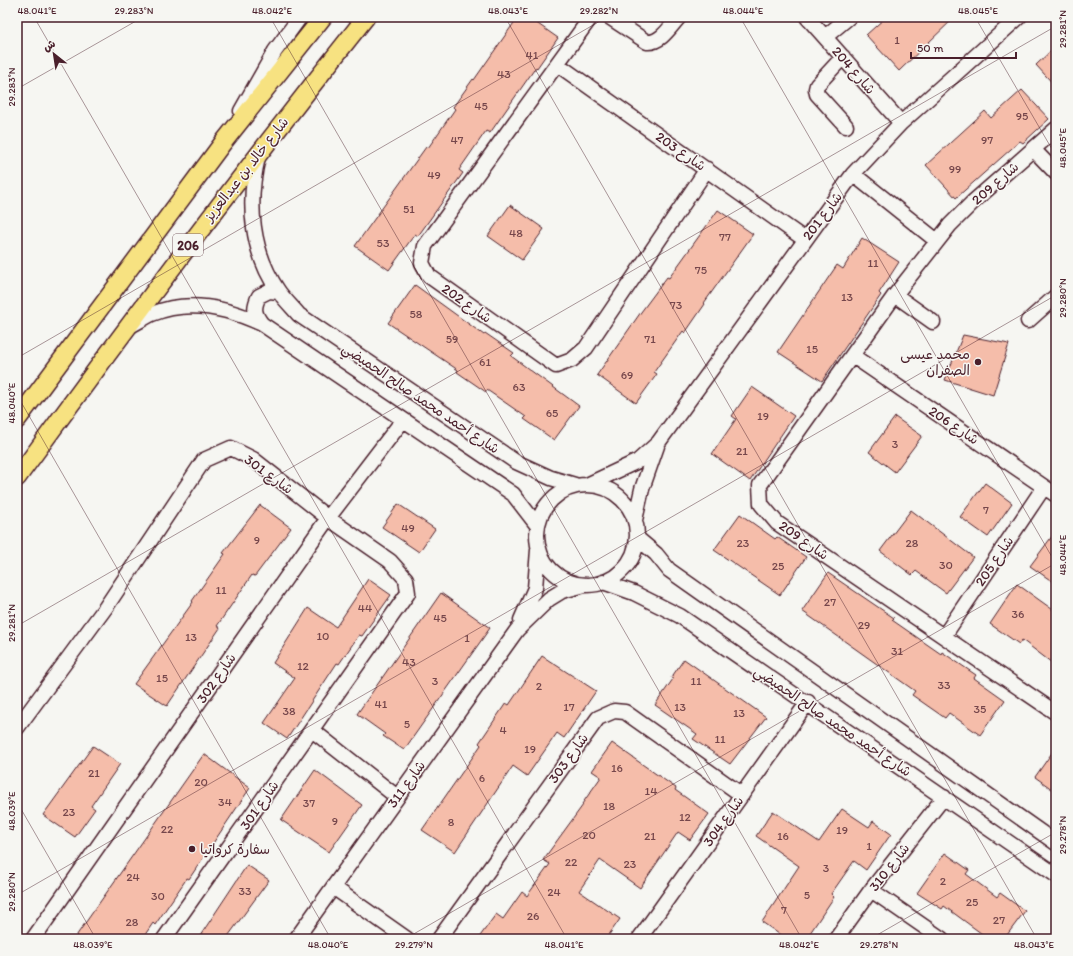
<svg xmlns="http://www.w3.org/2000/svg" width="1073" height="956" font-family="Itim,'Playpen Sans Arabic',sans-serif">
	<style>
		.building { fill: #f5bdaa; stroke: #4a1f2b }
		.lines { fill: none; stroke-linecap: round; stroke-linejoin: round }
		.minor-casing { stroke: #4a1f2b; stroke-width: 17 }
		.major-casing { stroke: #4a1f2b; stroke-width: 20 }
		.minor { stroke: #f6f6f2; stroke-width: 14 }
		.major { stroke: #f7e281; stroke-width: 17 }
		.ticks { fill: none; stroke: #4a1f2b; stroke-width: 1; stroke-opacity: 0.45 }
		.poi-dot { fill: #4a1f2b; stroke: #f6f6f2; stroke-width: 1.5 }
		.labels { text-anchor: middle; stroke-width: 3; stroke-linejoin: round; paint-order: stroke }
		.number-label { font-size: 12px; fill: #75464b }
		.shield { fill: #f6f6f2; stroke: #7e6067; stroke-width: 1 }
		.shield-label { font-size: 13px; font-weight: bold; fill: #4a1f2b }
		.street-label { font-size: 14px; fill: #4a1f2b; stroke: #f6f6f2 }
		.poi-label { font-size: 14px; fill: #4a1f2b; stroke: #f6f6f2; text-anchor: end }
		.neatline { fill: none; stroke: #4a1f2b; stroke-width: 1.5 }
		.ticks-label { font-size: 10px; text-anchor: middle; fill: #4a1f2b }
	</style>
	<rect width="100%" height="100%" fill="#f6f6f2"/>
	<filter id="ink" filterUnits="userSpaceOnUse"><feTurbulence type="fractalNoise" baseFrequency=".025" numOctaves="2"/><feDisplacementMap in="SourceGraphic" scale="8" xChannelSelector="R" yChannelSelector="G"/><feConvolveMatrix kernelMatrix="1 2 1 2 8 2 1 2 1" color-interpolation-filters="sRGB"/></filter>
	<g filter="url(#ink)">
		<path class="building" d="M 518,17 L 528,17 L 558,38 L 537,68 L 536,67 L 490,133 L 486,131 L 459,170 L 463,173 L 418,236 L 415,234 L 389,270 L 355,246 L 426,147 L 428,148 L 455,109 L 453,107 L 473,79 L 474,80 Z
			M 886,17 L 955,17 L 899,71 L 866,35 Z
			M 1056,46 L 1056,87 L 1036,65 Z
			M 1022,90 L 1049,119 L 1023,143 L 1020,141 L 956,198 L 926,165 L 985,111 L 991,118 Z
			M 510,205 L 544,229 L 522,260 L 488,236 Z
			M 718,210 L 753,234 L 704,303 L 705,304 L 685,333 L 683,331 L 654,372 L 657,374 L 636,403 L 597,375 L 641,312 L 667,277 L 669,278 Z
			M 862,238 L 899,262 L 879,293 L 881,295 L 822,381 L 778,352 L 837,265 L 843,269 Z
			M 415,285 L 484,335 L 485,333 L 514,353 L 511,356 L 579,406 L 554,440 L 524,419 L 526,417 L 487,390 L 486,392 L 457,372 L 458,370 L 388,323 Z
			M 963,335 L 1009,344 L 993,395 L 945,380 Z
			M 752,387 L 794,416 L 750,481 L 712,454 L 736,419 L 732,416 Z
			M 895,417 L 922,436 L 895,472 L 869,452 Z
			M 985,483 L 1012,503 L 988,537 L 960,517 Z
			M 398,504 L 435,529 L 419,552 L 382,527 Z
			M 260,505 L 291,528 L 255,576 L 252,575 L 217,626 L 220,628 L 167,706 L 134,684 L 193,602 L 192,601 L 225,554 L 223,553 Z
			M 911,510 L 973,557 L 946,593 L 916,571 L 912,575 L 880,551 Z
			M 740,514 L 775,539 L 777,537 L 806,557 L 780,595 L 714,550 Z
			M 1056,531 L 1056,584 L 1030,566 Z
			M 828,573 L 894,618 L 892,620 L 941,654 L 942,652 L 976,675 L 974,678 L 1005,700 L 980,735 L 949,713 L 945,718 L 912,695 L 915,691 L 802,611 Z
			M 368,579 L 391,595 L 362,636 L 359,635 L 339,664 L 337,663 L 287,739 L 264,723 L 295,678 L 273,663 L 308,608 L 336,627 Z
			M 1017,584 L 1056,612 L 1056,666 L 1022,640 L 1019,644 L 990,624 Z
			M 441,593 L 490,628 L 404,750 L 383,736 L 385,734 L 357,714 Z
			M 542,656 L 596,691 L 564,738 L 557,733 L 527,776 L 513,766 L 455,852 L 422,830 L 481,745 L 479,743 L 506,703 L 509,705 Z
			M 684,659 L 766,717 L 730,764 L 693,739 L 697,734 L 655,705 L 673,679 L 671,678 Z
			M 612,743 L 676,788 L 675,790 L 709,814 L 690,840 L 678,832 L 640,888 L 600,860 L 579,891 L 620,919 L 606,939 L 478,939 L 496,914 L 503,919 L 522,892 L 527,896 L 550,864 L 543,860 L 583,805 L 582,804 L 601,777 L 592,771 Z
			M 93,746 L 120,764 L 91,806 L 95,809 L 75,837 L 43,815 Z
			M 1056,747 L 1056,792 L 1035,777 Z
			M 204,754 L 250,788 L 189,879 L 187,878 L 155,925 L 153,923 L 142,939 L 74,939 Z
			M 315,770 L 362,805 L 329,852 L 281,820 Z
			M 842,809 L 869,827 L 873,821 L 891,834 L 866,870 L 854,861 L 831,894 L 834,897 L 806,939 L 786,939 L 762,922 L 799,866 L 756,836 L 773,811 L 819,842 Z
			M 945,853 L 969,870 L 966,874 L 997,897 L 1000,893 L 1025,911 L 1004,939 L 989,939 L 944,906 L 942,909 L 917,893 Z
			M 247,865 L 269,880 L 226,939 L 198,939 Z"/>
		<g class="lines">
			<g class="minor-casing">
				<path id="minor" d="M 591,17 L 425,246 L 422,263 L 429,276 L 556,366 L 572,360 L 586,348 L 707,169
					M 609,17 L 647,42 C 661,43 670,27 679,17
					M 807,17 L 901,123
					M 825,37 L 849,17
					M 843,57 L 817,85 L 816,89 L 817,94 L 846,126
					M 557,64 L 804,239
					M 241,111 L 275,51 L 300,17
					M 1056,129 L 973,202 L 950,225 L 895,295 L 760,485 L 761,504 L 777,523 L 1056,713
					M 1034,150 L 1056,173
					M 258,157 C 247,203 251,252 279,292 C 285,300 293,308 299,315 L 516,462 L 551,478 L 575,485
					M 853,174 L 937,241
					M 895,295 L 933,322
					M 1028,321 L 1056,296
					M 262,324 C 254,314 253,308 259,296 L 269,291 L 279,292
					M 128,327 C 136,323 144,318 152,314 C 188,299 228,308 262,324 L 513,494 L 537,525
					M 853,356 L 1056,495
					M 589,484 L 638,461 L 658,443 L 853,174 L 901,123 L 1019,17
					M537 535a50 50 0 1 1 100 0a50 50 0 1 1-100 0Z
					M 635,520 L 642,489 L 657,446
					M 637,538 L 656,554 L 669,570 L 1056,843
					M 603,582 L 634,593 L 680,616 L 1056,875
					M 521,620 L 535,588 L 538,550
					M 944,636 L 1044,487
					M 17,728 L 106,607 L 204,460 L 231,448 L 253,459 L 328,518 L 390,561 L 406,579 L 408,593 L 164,939
					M 312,730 L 397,797
					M 333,887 L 407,939
					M 871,890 L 942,939
					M 33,939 L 328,518 L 403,420
					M 296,939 L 517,630 L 549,599 L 562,591 L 585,585
					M 439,939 L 598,718 L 614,711 L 625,712 L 742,795
					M 639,939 L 808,702
					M 836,939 L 871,890 L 944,797"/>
			</g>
			<g class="major-casing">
				<path id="major" d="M 17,420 L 222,144 L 323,17
					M 17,478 C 130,322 246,168 366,17"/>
			</g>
			<use href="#minor" class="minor"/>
			<use href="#major" class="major"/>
		</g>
	</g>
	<path class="ticks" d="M 34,17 L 567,939M 270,17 L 802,939M 505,17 L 1037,939M 740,17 L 1056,564M 975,17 L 1056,156M 17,89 L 143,17M 17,358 L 607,17M 17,395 L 331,939M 17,626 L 1056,26M 17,802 L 96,939M 17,895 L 1056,295M 405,939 L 1056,563M 870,939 L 1056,832"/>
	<g class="poi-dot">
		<circle cx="978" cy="362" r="4"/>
		<circle cx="192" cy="849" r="4"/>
	</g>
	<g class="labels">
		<g class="number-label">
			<text x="897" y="44">1</text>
			<text x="532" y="59">41</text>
			<text x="504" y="78">43</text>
			<text x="481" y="110">45</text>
			<text x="1022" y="120">95</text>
			<text x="457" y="144">47</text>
			<text x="987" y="144">97</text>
			<text x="955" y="173">99</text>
			<text x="434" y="179">49</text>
			<text x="409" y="213">51</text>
			<text x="516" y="237">48</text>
			<text x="725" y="241">77</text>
			<text x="383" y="247">53</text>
			<text x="873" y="267">11</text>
			<text x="701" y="274">75</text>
			<text x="847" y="301">13</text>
			<text x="676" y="309">73</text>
			<text x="416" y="318">58</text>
			<text x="452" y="343">59</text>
			<text x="650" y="343">71</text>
			<text x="812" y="353">15</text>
			<text x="485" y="366">61</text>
			<text x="627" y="379">69</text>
			<text x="519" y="391">63</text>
			<text x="552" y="417">65</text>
			<text x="763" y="420">19</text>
			<text x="895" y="448">3</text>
			<text x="742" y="455">21</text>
			<text x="986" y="514">7</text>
			<text x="408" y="532">49</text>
			<text x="257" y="544">9</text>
			<text x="743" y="547">23</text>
			<text x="912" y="547">28</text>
			<text x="946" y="569">30</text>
			<text x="778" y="570">25</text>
			<text x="221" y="594">11</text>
			<text x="830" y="606">27</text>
			<text x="365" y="612">44</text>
			<text x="1018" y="618">36</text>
			<text x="440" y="622">45</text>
			<text x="864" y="629">29</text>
			<text x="323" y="640">10</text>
			<text x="191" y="641">13</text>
			<text x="467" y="642">1</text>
			<text x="897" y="655">31</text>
			<text x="409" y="666">43</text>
			<text x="303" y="670">12</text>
			<text x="162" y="682">15</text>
			<text x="435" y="685">3</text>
			<text x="696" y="685">11</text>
			<text x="944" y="689">33</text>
			<text x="539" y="690">2</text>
			<text x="381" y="708">41</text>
			<text x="569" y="711">17</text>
			<text x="680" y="711">13</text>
			<text x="980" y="713">35</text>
			<text x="289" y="715">38</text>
			<text x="739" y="717">13</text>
			<text x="407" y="728">5</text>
			<text x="503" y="734">4</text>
			<text x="720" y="743">11</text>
			<text x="530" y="753">19</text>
			<text x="617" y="772">16</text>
			<text x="94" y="777">21</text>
			<text x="482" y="782">6</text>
			<text x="201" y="786">20</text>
			<text x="651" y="795">14</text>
			<text x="225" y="806">34</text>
			<text x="309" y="807">37</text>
			<text x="609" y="810">18</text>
			<text x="69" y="816">23</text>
			<text x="685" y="821">12</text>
			<text x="335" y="825">9</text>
			<text x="451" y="826">8</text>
			<text x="167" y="833">22</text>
			<text x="842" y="834">19</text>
			<text x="589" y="839">20</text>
			<text x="650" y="840">21</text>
			<text x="783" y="840">16</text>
			<text x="869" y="850">1</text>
			<text x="571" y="866">22</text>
			<text x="630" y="868">23</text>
			<text x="826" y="872">3</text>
			<text x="133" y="881">24</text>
			<text x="943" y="885">2</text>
			<text x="245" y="895">33</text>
			<text x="554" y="896">24</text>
			<text x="807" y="899">5</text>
			<text x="158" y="900">30</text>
			<text x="972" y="906">25</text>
			<text x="784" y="914">7</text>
			<text x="533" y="920">26</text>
			<text x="999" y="924">27</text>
			<text x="132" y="926">28</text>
		</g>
		<rect class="shield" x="173" y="234" width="30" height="22" rx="3"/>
		<g class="shield-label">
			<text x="188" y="250">206</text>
		</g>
		<g class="street-label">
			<text transform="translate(854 70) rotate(49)" y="5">شارع 204</text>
			<text transform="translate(681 151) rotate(35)" y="5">شارع 203</text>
			<text transform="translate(246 169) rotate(-52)" y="5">شارع خالد بن عبدالعزيز</text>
			<text transform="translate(995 183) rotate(-41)" y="5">شارع 209</text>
			<text transform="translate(822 216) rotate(-53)" y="5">شارع 201</text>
			<text transform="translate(467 303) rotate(35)" y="5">شارع 202</text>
			<text transform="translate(421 398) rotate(34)" y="5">شارع أحمد محمد صالح الحميضي</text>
			<text transform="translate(954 425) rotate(34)" y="5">شارع 206</text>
			<text transform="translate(269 474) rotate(36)" y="5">شارع 301</text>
			<text transform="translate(804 540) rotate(35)" y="5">شارع 209</text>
			<text transform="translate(994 561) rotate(-56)" y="5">شارع 205</text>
			<text transform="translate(216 678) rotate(-55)" y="5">شارع 302</text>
			<text transform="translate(833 721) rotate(34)" y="5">شارع أحمد محمد صالح الحميضي</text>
			<text transform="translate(568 758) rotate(-54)" y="5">شارع 303</text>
			<text transform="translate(406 784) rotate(-54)" y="5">شارع 311</text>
			<text transform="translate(259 805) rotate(-55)" y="5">شارع 301</text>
			<text transform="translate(723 821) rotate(-54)" y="5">شارع 304</text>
			<text transform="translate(889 867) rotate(-52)" y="5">شارع 310</text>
		</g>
		<g class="poi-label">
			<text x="970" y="359">محمد عيسى<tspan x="970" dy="16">الصفران</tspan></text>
			<text x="200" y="854" text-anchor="start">سفارة كرواتيا</text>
		</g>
	</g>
	<rect width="1073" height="956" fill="none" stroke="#f6f6f2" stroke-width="44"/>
	<g transform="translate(54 54) rotate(330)" stroke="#f6f6f2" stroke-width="3" paint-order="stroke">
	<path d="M0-3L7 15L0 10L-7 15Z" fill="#4a1f2b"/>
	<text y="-6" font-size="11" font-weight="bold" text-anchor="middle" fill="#4a1f2b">ش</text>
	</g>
	<path d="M911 52v6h105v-6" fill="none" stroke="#4a1f2b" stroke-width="2"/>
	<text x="917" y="52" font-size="12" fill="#4a1f2b" stroke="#f6f6f2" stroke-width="3" paint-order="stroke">50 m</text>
	<rect x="22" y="22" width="1029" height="912" class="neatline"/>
	<g class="ticks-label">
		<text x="37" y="14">48.041°E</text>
		<text x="134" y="14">29.283°N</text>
		<text x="272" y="14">48.042°E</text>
		<text x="508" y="14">48.043°E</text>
		<text x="599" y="14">29.282°N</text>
		<text x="743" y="14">48.044°E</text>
		<text x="978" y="14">48.045°E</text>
		<text transform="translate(1062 29) rotate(-90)" y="4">29.281°N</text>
		<text transform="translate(11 87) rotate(-90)" y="4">29.283°N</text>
		<text transform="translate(1062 148) rotate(-90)" y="4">48.045°E</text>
		<text transform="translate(1062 298) rotate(-90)" y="4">29.280°N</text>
		<text transform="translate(11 403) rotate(-90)" y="4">48.040°E</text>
		<text transform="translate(1062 555) rotate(-90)" y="4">48.044°E</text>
		<text transform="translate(11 623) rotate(-90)" y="4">29.281°N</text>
		<text transform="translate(11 811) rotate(-90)" y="4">48.039°E</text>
		<text transform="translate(1062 835) rotate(-90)" y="4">29.278°N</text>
		<text transform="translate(11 892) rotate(-90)" y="4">29.280°N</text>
		<text x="93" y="948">48.039°E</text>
		<text x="328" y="948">48.040°E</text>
		<text x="414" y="948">29.279°N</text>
		<text x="564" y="948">48.041°E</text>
		<text x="799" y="948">48.042°E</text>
		<text x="879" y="948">29.278°N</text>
		<text x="1034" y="948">48.043°E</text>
	</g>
</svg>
